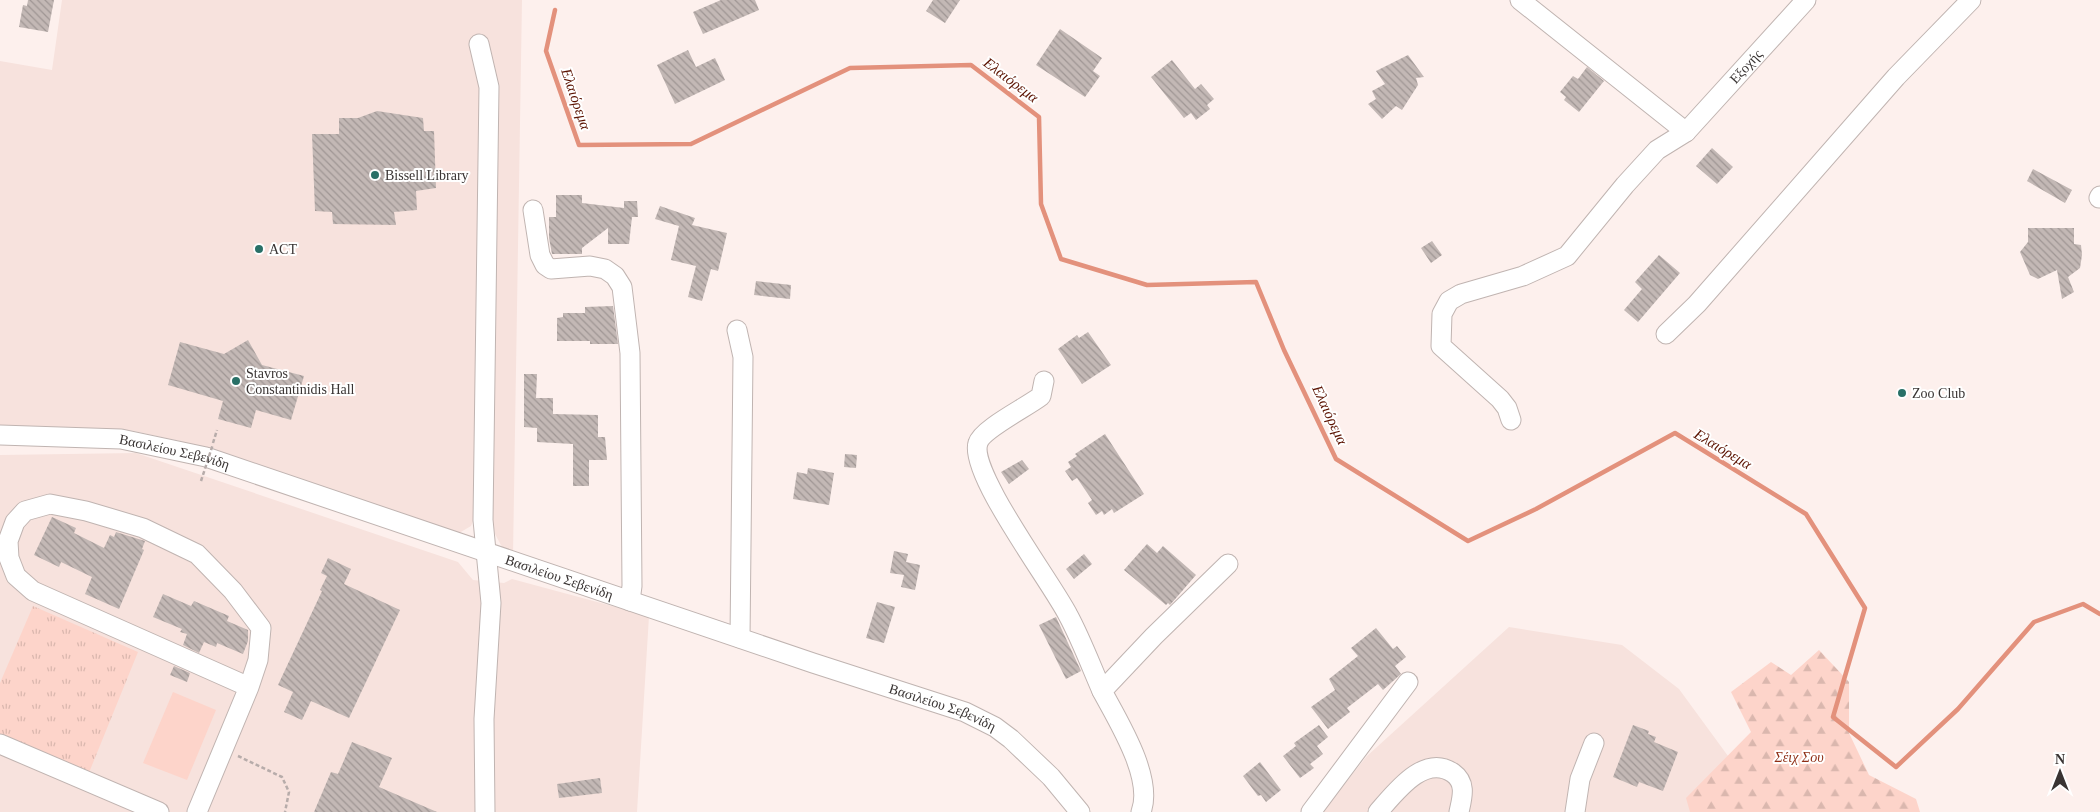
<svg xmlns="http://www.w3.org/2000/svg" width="2100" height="812" font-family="'Times New Roman',serif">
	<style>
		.built { fill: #f7e2dd }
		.grass { fill: url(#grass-tufts) }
		.forest { fill: url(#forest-firs) }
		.pitch { fill: #fdd4ca }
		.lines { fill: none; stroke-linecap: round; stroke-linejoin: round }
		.stream { stroke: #e3917c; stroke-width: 4.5 }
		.building { fill: url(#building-back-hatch) }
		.minor-casing { stroke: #c0b4b1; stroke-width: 21 }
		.path { stroke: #b7acaa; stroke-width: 2.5; stroke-dasharray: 4 2.5; stroke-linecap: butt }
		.minor { stroke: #fff; stroke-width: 19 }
		.path-bridge { stroke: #b7acaa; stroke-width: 2.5; stroke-dasharray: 4 2.5; stroke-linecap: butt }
		.poi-dot { fill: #297067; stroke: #fff; stroke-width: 2 }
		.labels { text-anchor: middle; stroke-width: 4; stroke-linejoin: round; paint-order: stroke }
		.street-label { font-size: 14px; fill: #393433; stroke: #fff }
		.poi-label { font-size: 14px; fill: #393433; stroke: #fff; text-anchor: start }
		.park-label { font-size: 14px; font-style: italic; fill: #8e2e15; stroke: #fff }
		.water-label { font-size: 15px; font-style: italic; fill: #5b1200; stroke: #fff }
	</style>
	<defs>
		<pattern id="grass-tufts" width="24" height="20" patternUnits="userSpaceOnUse" patternTransform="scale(1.25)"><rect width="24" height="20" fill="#fdd4ca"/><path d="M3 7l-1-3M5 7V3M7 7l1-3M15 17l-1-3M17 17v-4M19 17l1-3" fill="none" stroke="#dab7ae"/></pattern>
		<pattern id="forest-firs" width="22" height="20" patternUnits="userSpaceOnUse" patternTransform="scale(1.25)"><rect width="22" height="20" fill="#fdd4ca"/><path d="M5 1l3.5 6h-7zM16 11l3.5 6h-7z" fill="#dab7ae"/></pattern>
		<pattern id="building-back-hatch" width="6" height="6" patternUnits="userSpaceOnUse" patternTransform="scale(1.25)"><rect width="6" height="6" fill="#c3b8b5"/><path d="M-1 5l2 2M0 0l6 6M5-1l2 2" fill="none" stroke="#9f9694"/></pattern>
	</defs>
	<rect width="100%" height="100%" fill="#fdf0ed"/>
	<path class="built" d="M 62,0 L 522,0 L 513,555 L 502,547 L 495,534 L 492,520 L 474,519 L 471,526 L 459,533 L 180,441 L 129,430 L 0,428 L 0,61 L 52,70 Z
		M 136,453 L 458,562 L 473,580 L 504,583 L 512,579 L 649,616 L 637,812 L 0,812 L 0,455 Z
		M 1509,627 L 1622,645 L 1679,689 L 1728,756 L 1712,812 L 1322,812 L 1367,756 Z"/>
	<path class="grass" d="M 33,606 L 138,652 L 88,775 L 0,739 L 0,683 Z"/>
	<path class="forest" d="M 1819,650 L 1849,682 L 1849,733 L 1869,775 L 1916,799 L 1920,812 L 1690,812 L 1686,798 L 1751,732 L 1731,692 L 1771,662 L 1791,675 Z"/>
	<path class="pitch" d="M 173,692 L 216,710 L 187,780 L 143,763 Z"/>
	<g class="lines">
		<path class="stream" d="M 555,10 L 546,51 L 579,145 L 691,144 L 850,68 L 971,65 L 1039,117 L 1041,204 L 1061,259 L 1147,285 L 1256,282 L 1284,350 L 1336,459 L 1468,541 L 1536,509 L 1675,433 L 1806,514 L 1865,608 L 1833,717 L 1896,767 L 1958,709 L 2034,622 L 2083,604 L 2100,614"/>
	</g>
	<path class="building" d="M 28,0 L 54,0 L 48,32 L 19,27 L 23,5 L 27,6 Z
		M 721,0 L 755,0 L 759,10 L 703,34 L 693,12 Z
		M 933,0 L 960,0 L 945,23 L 926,11 Z
		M 1060,29 L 1102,58 L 1093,71 L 1100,76 L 1085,97 L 1036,65 Z
		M 688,50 L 696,67 L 715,58 L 725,80 L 675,104 L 657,65 Z
		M 1408,55 L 1424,77 L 1416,78 L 1418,85 L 1402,110 L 1396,106 L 1382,119 L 1368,104 L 1376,99 L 1372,91 L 1385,84 L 1376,71 Z
		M 1172,60 L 1195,89 L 1201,84 L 1214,99 L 1207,105 L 1210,109 L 1196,120 L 1191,113 L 1184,118 L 1151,77 Z
		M 1587,67 L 1604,81 L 1579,112 L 1564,100 L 1566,97 L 1560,92 L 1573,76 L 1578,79 Z
		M 377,111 L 423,118 L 424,131 L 434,131 L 436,188 L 416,191 L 417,210 L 394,212 L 396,225 L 333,224 L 332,212 L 315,211 L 312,134 L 339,134 L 339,118 L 358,118 Z
		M 1712,148 L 1733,167 L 1717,184 L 1696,166 Z
		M 2033,169 L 2072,190 L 2065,203 L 2027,181 Z
		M 556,195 L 582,195 L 582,203 L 624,208 L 624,201 L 637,201 L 638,217 L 632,217 L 629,244 L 608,244 L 608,228 L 582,248 L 582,254 L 552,254 L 549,238 L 549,217 L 556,217 Z
		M 660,206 L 695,218 L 692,225 L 727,233 L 718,271 L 711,269 L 702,301 L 688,297 L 696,266 L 671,260 L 679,226 L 655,219 Z
		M 2028,228 L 2074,228 L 2074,244 L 2081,245 L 2082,255 L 2080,268 L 2068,277 L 2074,292 L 2062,299 L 2057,270 L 2038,279 L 2030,275 L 2020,252 L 2028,242 Z
		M 1432,241 L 1442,255 L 1431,263 L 1421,248 Z
		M 1659,255 L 1680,273 L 1638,322 L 1624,310 L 1642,289 L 1635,282 Z
		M 756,281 L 791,285 L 790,299 L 754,295 Z
		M 613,306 L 618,344 L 590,344 L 590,341 L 557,341 L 557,318 L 563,317 L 563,313 L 585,313 L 585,307 Z
		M 1088,332 L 1111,365 L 1082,384 L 1058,349 L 1077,335 L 1079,338 Z
		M 248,340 L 262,365 L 304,376 L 291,420 L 256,410 L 251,428 L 218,419 L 223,401 L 168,385 L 180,342 L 224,354 Z
		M 524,374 L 537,374 L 536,398 L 553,398 L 553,414 L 598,415 L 598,437 L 605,437 L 607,460 L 589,460 L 589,486 L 573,486 L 573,444 L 537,442 L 537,428 L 524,427 Z
		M 1105,434 L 1144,494 L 1114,513 L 1112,509 L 1104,515 L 1102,511 L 1096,515 L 1088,503 L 1092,500 L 1077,478 L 1072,481 L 1065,471 L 1071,467 L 1068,462 L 1077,456 L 1075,454 Z
		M 845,454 L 857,455 L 856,468 L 844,467 Z
		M 1022,460 L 1029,469 L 1009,484 L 1001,472 Z
		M 808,468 L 834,473 L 829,505 L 793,499 L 797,472 L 807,474 Z
		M 52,517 L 76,528 L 74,533 L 104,548 L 110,535 L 114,537 L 116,532 L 145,541 L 142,549 L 144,550 L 119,609 L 85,594 L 92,577 L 61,562 L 59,567 L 34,555 Z
		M 1147,544 L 1157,553 L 1163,546 L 1196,575 L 1170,605 L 1168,603 L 1166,605 L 1124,570 Z
		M 894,551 L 908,554 L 906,562 L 920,565 L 915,590 L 901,587 L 904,575 L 890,573 Z
		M 1084,554 L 1092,564 L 1074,579 L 1066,569 Z
		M 328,558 L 351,569 L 344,584 L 400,610 L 349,718 L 311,701 L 302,720 L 284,712 L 293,692 L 278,685 L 322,591 L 320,590 L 327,576 L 321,573 Z
		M 163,594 L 191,606 L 194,601 L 229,616 L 227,621 L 248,630 L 248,641 L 243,654 L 217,643 L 216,647 L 204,642 L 199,653 L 183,645 L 187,634 L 180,632 L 182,629 L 153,617 Z
		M 877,602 L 895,607 L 884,643 L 866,638 Z
		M 1056,617 L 1081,671 L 1066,679 L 1039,625 Z
		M 1376,628 L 1393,649 L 1397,646 L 1406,657 L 1395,666 L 1401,674 L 1383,690 L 1378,684 L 1347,708 L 1350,712 L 1328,729 L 1311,707 L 1335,690 L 1329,679 L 1358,656 L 1351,648 Z
		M 174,666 L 190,673 L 187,682 L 170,675 Z
		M 1319,725 L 1328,737 L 1317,746 L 1323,754 L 1310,764 L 1314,768 L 1300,778 L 1283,756 L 1296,746 L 1294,743 Z
		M 1633,725 L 1649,731 L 1648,734 L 1656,737 L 1654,742 L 1678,752 L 1663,791 L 1639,782 L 1637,787 L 1613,777 Z
		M 352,742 L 392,758 L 379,787 L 437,812 L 314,812 L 331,772 L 338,774 Z
		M 1260,762 L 1281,790 L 1266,802 L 1261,795 L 1258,796 L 1243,776 Z
		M 600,778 L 602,793 L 559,798 L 557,784 Z"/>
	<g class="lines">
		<g class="minor-casing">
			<g id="minor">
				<path d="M 1520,0 L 1686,132"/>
				<path d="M 479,44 L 489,87 L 483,520 L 491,603 L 484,719 L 485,812"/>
				<path d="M 2099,198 L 2100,196"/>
				<path d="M 533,210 L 540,255 L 545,265 L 551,269 L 590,266 L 605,269 L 615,276 L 622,287 L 630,353 L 632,586 L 630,601"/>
				<path d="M 737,330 L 743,357 L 740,638"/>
				<path d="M 1666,334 L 1697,304 L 1896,77 L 1971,0"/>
				<path d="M 1044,381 L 1041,396 C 1027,407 982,429 978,443 C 968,472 1052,583 1068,615 C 1081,639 1091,666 1102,691"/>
				<path id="s1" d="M 1511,420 L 1507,408 L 1500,399 L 1441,346 L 1442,314 L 1449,301 L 1461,294 L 1523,276 L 1567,256 L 1625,185 L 1657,150 L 1686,132 L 1806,0"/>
				<path id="s2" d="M 0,435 L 121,439 L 206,457 L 813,663 L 965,712 L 995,727 L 1011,739 L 1051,777 L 1080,812"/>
				<path d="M 0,744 L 159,812"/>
				<path d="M 197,812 L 249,687 L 258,660 L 261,628 L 233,591 L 197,554 L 143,528 L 86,511 L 50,504 L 25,511 L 15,522 L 8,541 L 9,558 L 16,576 L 33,591 L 249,687"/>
				<path d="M 1141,812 C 1154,778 1118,721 1102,691 L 1154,636 L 1228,564"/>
				<path d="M 1311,812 L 1408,682"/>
				<path d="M 1378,812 C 1395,793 1424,753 1453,773 C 1467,783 1462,798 1459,812"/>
				<path d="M 1575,812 L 1580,779 L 1594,743"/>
			</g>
		</g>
		<path class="path" d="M 213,443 L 217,430
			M 238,756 L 282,777 L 289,792 L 285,812"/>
		<use href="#minor" class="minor"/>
		<path class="path-bridge" d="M 201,481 L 213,444"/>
	</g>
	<g class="poi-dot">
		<circle cx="375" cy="175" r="5"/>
		<circle cx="259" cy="249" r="5"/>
		<circle cx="236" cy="381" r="5"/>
		<circle cx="1902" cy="393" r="5"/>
	</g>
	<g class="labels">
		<g class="street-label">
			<text dy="5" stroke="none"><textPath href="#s1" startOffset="539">Εξοχής</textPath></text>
			<text dy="5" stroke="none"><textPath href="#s2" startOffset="176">Βασιλείου Σεβενίδη</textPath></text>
			<text dy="5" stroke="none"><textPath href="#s2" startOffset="581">Βασιλείου Σεβενίδη</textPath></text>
			<text dy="5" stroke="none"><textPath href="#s2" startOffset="986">Βασιλείου Σεβενίδη</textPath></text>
		</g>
		<g class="poi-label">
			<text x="385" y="180">Bissell Library</text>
			<text x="269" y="254">ACT</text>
			<text x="246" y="378">Stavros<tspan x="246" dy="16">Constantinidis Hall</tspan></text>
			<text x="1912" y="398">Zoo Club</text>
		</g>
		<g class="park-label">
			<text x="1799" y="762">Σέιχ Σου</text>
		</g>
		<g class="water-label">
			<text transform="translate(1011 80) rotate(37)" y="5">Ελαιόρεμα</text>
			<text transform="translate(576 99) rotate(71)" y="5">Ελαιόρεμα</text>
			<text transform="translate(1330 415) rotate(65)" y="5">Ελαιόρεμα</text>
			<text transform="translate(1723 449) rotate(31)" y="5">Ελαιόρεμα</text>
		</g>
	</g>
	<g transform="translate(2060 772)" stroke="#ffffff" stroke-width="4" paint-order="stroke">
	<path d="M0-4L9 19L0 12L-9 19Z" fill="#393433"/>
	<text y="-8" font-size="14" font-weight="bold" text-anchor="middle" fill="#393433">N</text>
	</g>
</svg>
